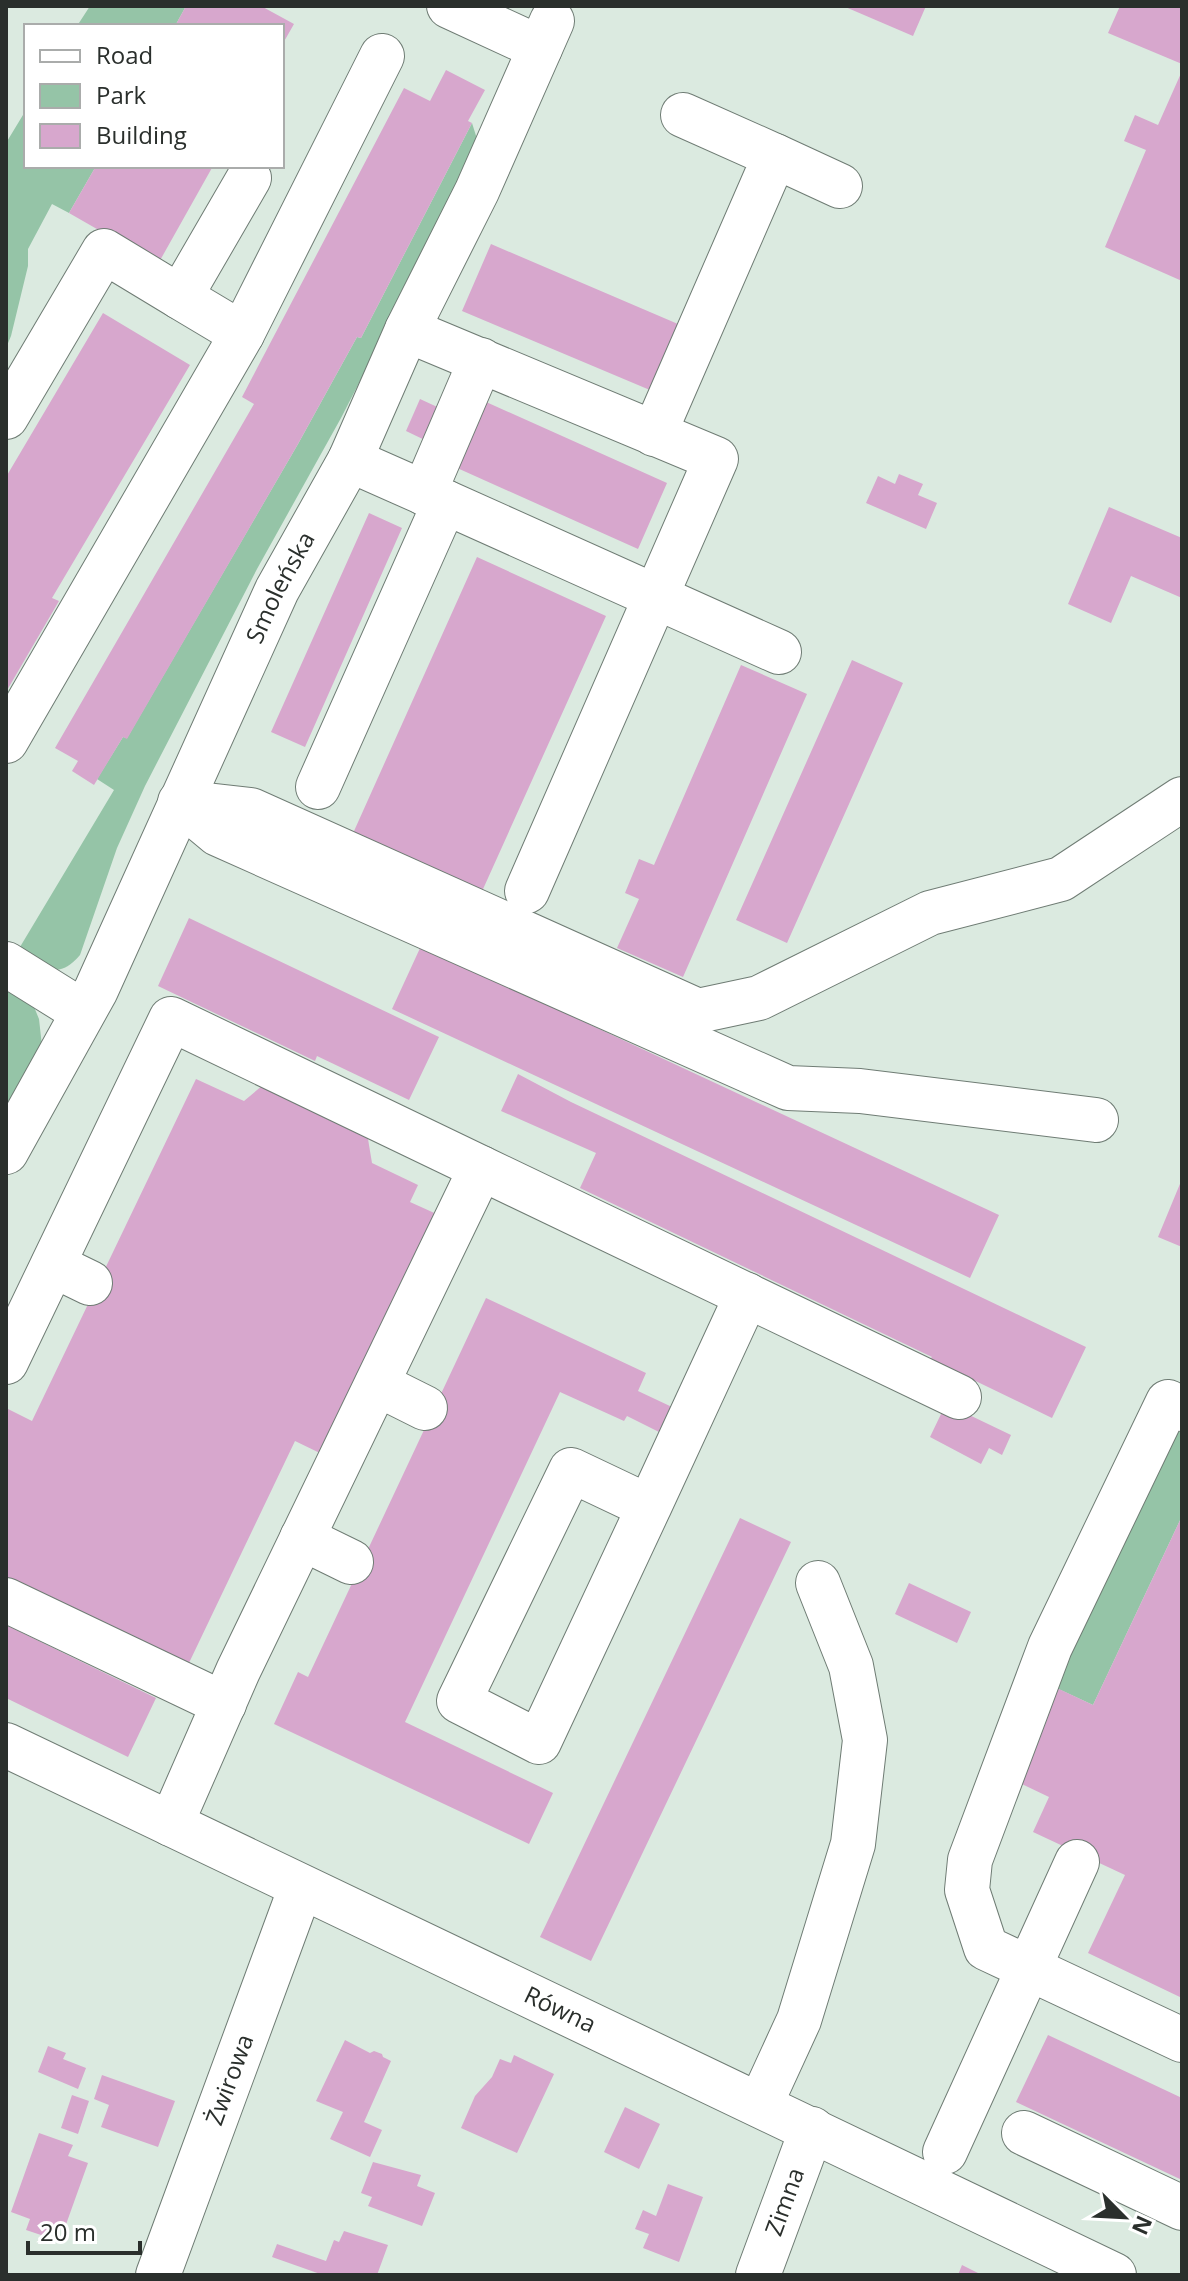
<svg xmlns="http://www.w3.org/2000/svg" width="1188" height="2281" font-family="'Open Sans',sans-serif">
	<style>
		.green { fill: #95c4a7 }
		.building { fill: #d7a7cd }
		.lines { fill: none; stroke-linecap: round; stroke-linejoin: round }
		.minor-casing { stroke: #6f7c74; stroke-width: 46 }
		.minor { stroke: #fff; stroke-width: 44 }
		.labels { text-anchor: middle; stroke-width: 6; stroke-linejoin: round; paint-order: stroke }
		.street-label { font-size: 24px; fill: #2a2f2c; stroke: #fff }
	</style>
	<rect width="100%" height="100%" fill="#dbeae0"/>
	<path class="green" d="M 90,6 L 186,6 L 175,26 L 77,26 Z
		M 26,110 L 26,166 L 96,166 L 69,213 L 52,204 L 28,249 L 28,266 L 11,336 L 6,348 L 6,143 Z
		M 472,123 L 478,142 L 469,169 L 341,418 L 257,569 L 145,786 L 117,848 L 80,955 C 60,978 50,970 26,957 L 28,952 L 20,947 L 114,790 L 97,779 L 123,737 L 127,738 L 298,444 L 357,337 L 361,338 Z
		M 6,984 L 32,1002 L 39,1019 L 42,1046 L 6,1112 Z
		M 1182,1431 L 1182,1516 L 1093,1705 L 1052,1686 L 1174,1434 Z"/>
	<path class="building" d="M 186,6 L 261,6 L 294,24 L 282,45 L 282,26 L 175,26 Z
		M 843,6 L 926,6 L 913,36 Z
		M 1120,6 L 1182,6 L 1182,64 L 1108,33 Z
		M 446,70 L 485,90 L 468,121 L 472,123 L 361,338 L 357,337 L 298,444 L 127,739 L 123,737 L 94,785 L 72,771 L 78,761 L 55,748 L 254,404 L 242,397 L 404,88 L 430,101 Z
		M 1182,71 L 1182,281 L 1105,247 L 1146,150 L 1124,141 L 1135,115 L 1158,125 Z
		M 96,166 L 213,166 L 158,264 L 69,213 Z
		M 491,244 L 685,327 L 657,393 L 462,311 Z
		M 103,313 L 190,365 L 52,598 L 59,601 L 6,692 L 6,477 Z
		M 475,397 L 667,483 L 638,549 L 446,463 Z
		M 420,399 L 446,411 L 431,443 L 406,431 Z
		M 899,474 L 923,484 L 918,495 L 937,503 L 926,529 L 866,503 L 878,476 L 895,484 Z
		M 1109,507 L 1182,538 L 1182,598 L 1131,576 L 1111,623 L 1068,604 Z
		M 369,513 L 402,528 L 305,747 L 271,732 Z
		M 477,557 L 606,616 L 479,898 L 350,840 Z
		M 852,660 L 903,683 L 787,943 L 736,920 Z
		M 741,665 L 807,694 L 683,977 L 617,948 L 639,899 L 625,893 L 639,859 L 654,865 Z
		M 189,918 L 439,1037 L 409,1100 L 317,1056 L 315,1061 L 158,986 Z
		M 421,946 L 999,1215 L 970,1278 L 392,1009 Z
		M 518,1074 L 571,1102 L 1086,1347 L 1052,1418 L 930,1359 L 932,1357 L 580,1188 L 596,1153 L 501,1111 Z
		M 196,1079 L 244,1101 L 269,1080 L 366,1127 L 372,1163 L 418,1185 L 410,1202 L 441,1216 L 326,1456 L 295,1441 L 188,1665 L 6,1578 L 6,1408 L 32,1421 Z
		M 1182,1179 L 1182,1247 L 1158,1237 Z
		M 486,1298 L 646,1373 L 638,1391 L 672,1407 L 661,1433 L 627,1416 L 624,1421 L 560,1392 L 405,1722 L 553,1793 L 529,1844 L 274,1724 L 298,1672 L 308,1677 Z
		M 942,1412 L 959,1420 L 963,1412 L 1011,1435 L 1002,1455 L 989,1448 L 981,1464 L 930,1437 Z
		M 1182,1516 L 1182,1998 L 1088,1953 L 1125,1875 L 1033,1832 L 1049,1797 L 992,1770 L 1027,1674 L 1093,1705 Z
		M 740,1518 L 791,1542 L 591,1961 L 540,1937 Z
		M 909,1583 L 971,1612 L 957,1643 L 895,1614 Z
		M 6,1625 L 156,1698 L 128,1757 L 6,1698 Z
		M 1048,2035 L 1182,2098 L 1182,2180 L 1016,2102 Z
		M 345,2040 L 370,2053 L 374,2051 L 382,2054 L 383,2057 L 391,2061 L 364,2122 L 382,2130 L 370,2157 L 330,2139 L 343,2112 L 316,2101 Z
		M 48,2046 L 66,2053 L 63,2059 L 86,2068 L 78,2089 L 38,2072 Z
		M 514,2055 L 554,2074 L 517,2153 L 461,2128 L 475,2096 L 492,2077 L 500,2059 L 511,2063 Z
		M 102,2075 L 175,2101 L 158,2147 L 101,2127 L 109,2105 L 94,2099 Z
		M 72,2095 L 89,2101 L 78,2134 L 61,2128 Z
		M 625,2107 L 660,2124 L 639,2169 L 604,2152 Z
		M 39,2133 L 73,2145 L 68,2156 L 88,2163 L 64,2230 L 49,2225 L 44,2236 L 26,2230 L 30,2219 L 11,2212 Z
		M 373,2162 L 421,2175 L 417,2186 L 435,2193 L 422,2226 L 368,2206 L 372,2197 L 361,2193 Z
		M 668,2184 L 703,2197 L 679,2262 L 643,2248 L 649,2234 L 635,2229 L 643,2210 L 656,2216 Z
		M 344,2231 L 388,2245 L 377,2275 L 323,2275 L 272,2257 L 277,2244 L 326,2261 L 334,2240 L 339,2242 Z
		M 962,2265 L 982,2275 L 958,2275 Z"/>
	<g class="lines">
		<g class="minor-casing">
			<g id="minor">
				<path d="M 449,6 L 540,48"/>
				<path d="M 775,156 L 840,186"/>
				<path d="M 407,330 L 716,459 L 527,891"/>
				<path d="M 242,334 L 180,297 L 249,178"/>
				<path d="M 6,417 L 104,251 L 180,297"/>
				<path d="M 654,434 L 775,156 L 683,115"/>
				<path d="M 350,460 L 445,502"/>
				<path d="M 424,493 L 481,360"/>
				<path d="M 6,741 L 242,334 L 382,56"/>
				<path d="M 318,787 L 445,502 L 779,652"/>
				<path d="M 180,802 L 251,810 L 698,1011 L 759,998 L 930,913 L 1061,879 L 1182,799"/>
				<path d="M 182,804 L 218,834 L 788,1088 L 860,1091 L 1096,1120"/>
				<path d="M 6,964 L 83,1012"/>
				<path id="s1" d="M 6,1152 L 96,990 L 277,590 L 350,460 L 407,330 L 477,191 L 552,21"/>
				<path d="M 481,1168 L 959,1397"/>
				<path d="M 53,1265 L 90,1283"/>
				<path d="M 6,1362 L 171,1019 L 481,1168 L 238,1671 L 171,1824"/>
				<path d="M 377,1384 L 425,1408"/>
				<path d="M 1182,1409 L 1168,1402 L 1050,1647 L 970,1860 L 967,1890 L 986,1948 L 1182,2040"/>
				<path d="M 649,1507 L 539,1742 L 459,1701 L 571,1470 L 649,1507 L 747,1295"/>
				<path d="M 302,1538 L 351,1562"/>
				<path d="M 6,1600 L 224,1704"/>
				<path id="s2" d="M 6,1745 L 1114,2275"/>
				<path d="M 760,2105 L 799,2020 L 853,1844 L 865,1740 L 851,1666 L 818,1583"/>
				<path d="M 1024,2133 L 1182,2208"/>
				<path d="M 945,2152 L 1077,1862"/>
				<path id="s3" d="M 158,2275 L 301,1887"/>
				<path id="s4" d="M 758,2275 L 812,2129"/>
			</g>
		</g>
		<use href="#minor" class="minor"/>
	</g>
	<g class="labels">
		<g class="street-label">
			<text dy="8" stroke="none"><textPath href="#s1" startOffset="628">Smoleńska</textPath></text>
			<text dy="8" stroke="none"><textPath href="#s2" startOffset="614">Równa</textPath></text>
			<text dy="8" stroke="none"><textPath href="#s3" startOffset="208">Żwirowa</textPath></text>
			<text dy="8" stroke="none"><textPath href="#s4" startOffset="78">Zimna</textPath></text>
		</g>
	</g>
	<rect width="1188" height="2281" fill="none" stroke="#2a2f2c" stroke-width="16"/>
	<rect x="24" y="24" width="260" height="144" fill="#ffffff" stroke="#aaacab" stroke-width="2"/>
	<rect x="40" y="50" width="40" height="12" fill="#ffffff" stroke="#aaacab" stroke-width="2"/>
	<text x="96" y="64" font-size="24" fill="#2a2f2c">Road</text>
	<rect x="40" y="84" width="40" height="24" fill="#95c4a7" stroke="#aaacab" stroke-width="2"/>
	<text x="96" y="104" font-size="24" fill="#2a2f2c">Park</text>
	<rect x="40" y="124" width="40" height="24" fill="#d7a7cd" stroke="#aaacab" stroke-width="2"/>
	<text x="96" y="144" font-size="24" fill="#2a2f2c">Building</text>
	<g transform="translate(1124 2217) rotate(114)" stroke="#ffffff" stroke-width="6" paint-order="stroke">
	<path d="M0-6L14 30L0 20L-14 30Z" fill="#2a2f2c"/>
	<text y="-12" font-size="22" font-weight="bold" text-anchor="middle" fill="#2a2f2c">N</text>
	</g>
	<path d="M28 2241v12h112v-12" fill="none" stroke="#2a2f2c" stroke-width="4"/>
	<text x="40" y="2241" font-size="24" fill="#2a2f2c" stroke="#ffffff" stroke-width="6" paint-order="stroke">20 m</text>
</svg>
